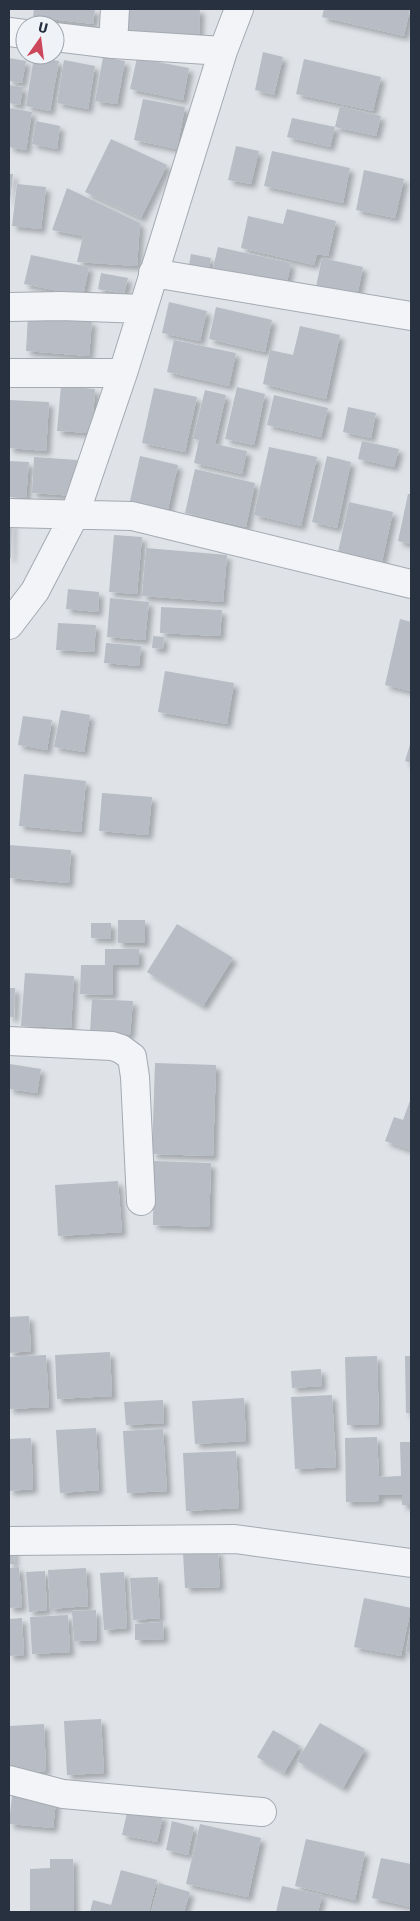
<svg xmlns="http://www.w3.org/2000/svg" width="420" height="1921" font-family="'Fira Sans',sans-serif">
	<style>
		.building { fill: #b7bcc5; filter: url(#shadow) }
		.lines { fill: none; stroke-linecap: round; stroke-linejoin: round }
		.minor-casing { stroke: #a4aab2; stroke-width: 30 }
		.minor { stroke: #f2f4f7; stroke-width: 28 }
	</style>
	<defs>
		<filter id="shadow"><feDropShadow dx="4.5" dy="4.5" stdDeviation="2.5" flood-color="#0004"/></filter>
	</defs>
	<rect width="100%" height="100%" fill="#dfe3e8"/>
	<path class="building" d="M 34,9 L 95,9 L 93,24 L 33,17 Z
		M 125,9 L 200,9 L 199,35 L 124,30 Z
		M 324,9 L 410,9 L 404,36 L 322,17 Z
		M 263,52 L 283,57 L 274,95 L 255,90 Z
		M 34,57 L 59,61 L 50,111 L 26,106 Z
		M 103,57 L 125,61 L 117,104 L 95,101 Z
		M 9,58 L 26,61 L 22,83 L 9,81 Z
		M 137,58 L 189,68 L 183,100 L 130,89 Z
		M 304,59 L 381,77 L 373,111 L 296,94 Z
		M 64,60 L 95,66 L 88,109 L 57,103 Z
		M 9,85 L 23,87 L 20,105 L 9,103 Z
		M 143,99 L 185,107 L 177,149 L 134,140 Z
		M 340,106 L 381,116 L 376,136 L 335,127 Z
		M 9,108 L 32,112 L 26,150 L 9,147 Z
		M 292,118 L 335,127 L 330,147 L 287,137 Z
		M 36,121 L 60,126 L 57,149 L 32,144 Z
		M 111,139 L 167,165 L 141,218 L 85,192 Z
		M 236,146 L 259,151 L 251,184 L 228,180 Z
		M 272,151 L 350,168 L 343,203 L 264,186 Z
		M 364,170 L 404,179 L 395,218 L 356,210 Z
		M 9,174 L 13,174 L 10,201 L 9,201 Z
		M 17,184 L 46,187 L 41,229 L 12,226 Z
		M 67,188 L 140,223 L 137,266 L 77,262 L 83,236 L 52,230 Z
		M 287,209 L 336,221 L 328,256 L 317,254 L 314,265 L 241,248 L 248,216 L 283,224 Z
		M 218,247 L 291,263 L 285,292 L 211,276 Z
		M 191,254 L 211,258 L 208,274 L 188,270 Z
		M 31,255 L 89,267 L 83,296 L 24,284 Z
		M 322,258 L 363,267 L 356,301 L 315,292 Z
		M 101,273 L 128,278 L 124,294 L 98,289 Z
		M 169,302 L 207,311 L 200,341 L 162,333 Z
		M 216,307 L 272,320 L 265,352 L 209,339 Z
		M 28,316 L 92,321 L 89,356 L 26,351 Z
		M 300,326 L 340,335 L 326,399 L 263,384 L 270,350 L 293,355 Z
		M 174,340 L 236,353 L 229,386 L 167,372 Z
		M 61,386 L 95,389 L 92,433 L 57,431 Z
		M 237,387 L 265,394 L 254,445 L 225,439 Z
		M 154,388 L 197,397 L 185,452 L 142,443 Z
		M 205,390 L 226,395 L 215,444 L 247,451 L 242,474 L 194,463 L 199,440 L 193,439 Z
		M 274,395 L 328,408 L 321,437 L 267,425 Z
		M 9,400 L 49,402 L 46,451 L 9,448 Z
		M 348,407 L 376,413 L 371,438 L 343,432 Z
		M 362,441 L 399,449 L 394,467 L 358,459 Z
		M 269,447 L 317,457 L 301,526 L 254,515 Z
		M 140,456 L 178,465 L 166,518 L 128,510 Z
		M 327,456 L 351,462 L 337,528 L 312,522 Z
		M 34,457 L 77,460 L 75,496 L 32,493 Z
		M 9,461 L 29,462 L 26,498 L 9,497 Z
		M 195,469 L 255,483 L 246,527 L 185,513 Z
		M 408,494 L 411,494 L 411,544 L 398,541 Z
		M 349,502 L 393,512 L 382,562 L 338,552 Z
		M 9,522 L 12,522 L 11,558 L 9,558 Z
		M 114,535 L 142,537 L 137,594 L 109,592 Z
		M 146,548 L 227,555 L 223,602 L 142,596 Z
		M 68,589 L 99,592 L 98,612 L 66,609 Z
		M 110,598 L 149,602 L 145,640 L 107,637 Z
		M 161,607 L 222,610 L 220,636 L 160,633 Z
		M 400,619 L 411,622 L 411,691 L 385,685 Z
		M 58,623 L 96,625 L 94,652 L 56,650 Z
		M 153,636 L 164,637 L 163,649 L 152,648 Z
		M 106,643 L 141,646 L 139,666 L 104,663 Z
		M 165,671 L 234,683 L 227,724 L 158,712 Z
		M 61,710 L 90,715 L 84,752 L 54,747 Z
		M 23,716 L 52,720 L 47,750 L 18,745 Z
		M 411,741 L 411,763 L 405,761 Z
		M 24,774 L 86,781 L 81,832 L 19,826 Z
		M 102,793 L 152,797 L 148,835 L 99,831 Z
		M 9,845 L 71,850 L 69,883 L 9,878 Z
		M 118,920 L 145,920 L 145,943 L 118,943 Z
		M 91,923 L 111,923 L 111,939 L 91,938 Z
		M 177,924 L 233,958 L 203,1006 L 147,972 Z
		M 105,949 L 139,949 L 139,965 L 105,965 Z
		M 81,965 L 113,965 L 113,995 L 80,994 Z
		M 25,973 L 74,976 L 71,1028 L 21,1026 Z
		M 9,988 L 15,988 L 14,1017 L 9,1017 Z
		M 92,999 L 133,1001 L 130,1035 L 90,1033 Z
		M 155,1063 L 216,1065 L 213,1156 L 152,1154 Z
		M 10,1064 L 41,1069 L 37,1093 L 9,1089 Z
		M 411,1098 L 411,1150 L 385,1141 L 394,1117 L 403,1120 Z
		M 154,1161 L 211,1163 L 209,1227 L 153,1225 Z
		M 118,1181 L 122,1232 L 58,1236 L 55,1185 Z
		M 29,1316 L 31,1351 L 9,1353 L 9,1317 Z
		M 110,1352 L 112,1396 L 57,1399 L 55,1355 Z
		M 46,1355 L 49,1407 L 9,1409 L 9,1357 Z
		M 377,1356 L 379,1424 L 347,1425 L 345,1357 Z
		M 405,1356 L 411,1356 L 411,1413 L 406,1413 Z
		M 321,1369 L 322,1386 L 292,1388 L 291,1371 Z
		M 332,1395 L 336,1467 L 295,1469 L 291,1397 Z
		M 244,1398 L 246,1441 L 195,1444 L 192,1401 Z
		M 163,1400 L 164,1423 L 126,1425 L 124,1402 Z
		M 96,1428 L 99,1490 L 60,1493 L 56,1430 Z
		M 163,1429 L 167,1491 L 127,1493 L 123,1431 Z
		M 377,1437 L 379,1477 L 401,1476 L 400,1442 L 411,1442 L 411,1505 L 402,1505 L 402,1495 L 379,1495 L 379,1501 L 346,1502 L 345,1438 Z
		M 31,1438 L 33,1489 L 9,1491 L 9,1439 Z
		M 236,1451 L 239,1508 L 186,1511 L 183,1453 Z
		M 13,1542 L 14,1564 L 9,1564 L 9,1543 Z
		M 218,1550 L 220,1587 L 185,1588 L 183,1552 Z
		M 19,1567 L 22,1607 L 9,1608 L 9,1568 Z
		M 86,1568 L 88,1606 L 50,1609 L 48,1570 Z
		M 45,1571 L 47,1610 L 29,1612 L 26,1572 Z
		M 124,1572 L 127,1628 L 104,1630 L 100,1573 Z
		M 158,1577 L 160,1618 L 133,1620 L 130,1578 Z
		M 364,1598 L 411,1608 L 401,1656 L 354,1647 Z
		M 96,1610 L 97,1640 L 74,1641 L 72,1611 Z
		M 68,1615 L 70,1652 L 32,1654 L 30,1617 Z
		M 22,1618 L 24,1655 L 9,1656 L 9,1619 Z
		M 163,1622 L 164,1639 L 135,1640 L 135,1624 Z
		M 410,1629 L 411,1630 L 411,1653 L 406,1652 Z
		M 101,1719 L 104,1773 L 67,1775 L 64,1721 Z
		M 320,1723 L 365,1749 L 343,1788 L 297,1761 Z
		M 44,1724 L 46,1771 L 9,1772 L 9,1726 Z
		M 273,1730 L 300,1746 L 284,1773 L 257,1757 Z
		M 12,1796 L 56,1801 L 53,1828 L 9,1824 Z
		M 128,1808 L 163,1816 L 157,1842 L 122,1835 Z
		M 172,1821 L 194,1827 L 188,1855 L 166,1850 Z
		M 200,1824 L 261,1838 L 248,1897 L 186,1884 Z
		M 306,1839 L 365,1852 L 355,1900 L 295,1886 Z
		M 381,1858 L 411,1864 L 411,1907 L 372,1898 Z
		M 50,1859 L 73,1859 L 74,1912 L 30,1912 L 30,1869 L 50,1868 Z
		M 121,1870 L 157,1880 L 149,1912 L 90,1912 L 93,1900 L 111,1905 Z
		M 159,1883 L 190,1892 L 184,1912 L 151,1912 Z
		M 282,1886 L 322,1895 L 318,1912 L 276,1912 Z"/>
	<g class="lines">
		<g class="minor-casing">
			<path id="minor" d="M 9,32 L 25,34
				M 55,37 L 113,44 L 223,51
				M 113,44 L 115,9
				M 153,273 L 411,316
				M 9,307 L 61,306 L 143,309
				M 9,373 L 123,373
				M 9,513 L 132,516 L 411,584
				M 9,625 L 35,591 L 75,514 L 123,373 L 223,51 L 239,9
				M 9,1041 L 112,1046 L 121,1049 L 132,1057 L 135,1077 L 141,1201
				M 9,1541 L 235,1539 L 411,1563
				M 9,1780 L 63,1794 L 262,1812"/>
		</g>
		<use href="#minor" class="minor"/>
	</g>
	<rect width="420" height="1921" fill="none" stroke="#28313f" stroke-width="20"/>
	<g transform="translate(40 40) rotate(14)"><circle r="24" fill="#eff2f6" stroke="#9fa5ad"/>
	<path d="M0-4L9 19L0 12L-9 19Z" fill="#cc465c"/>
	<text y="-8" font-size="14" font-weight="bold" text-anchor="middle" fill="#28313f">U</text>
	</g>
</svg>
